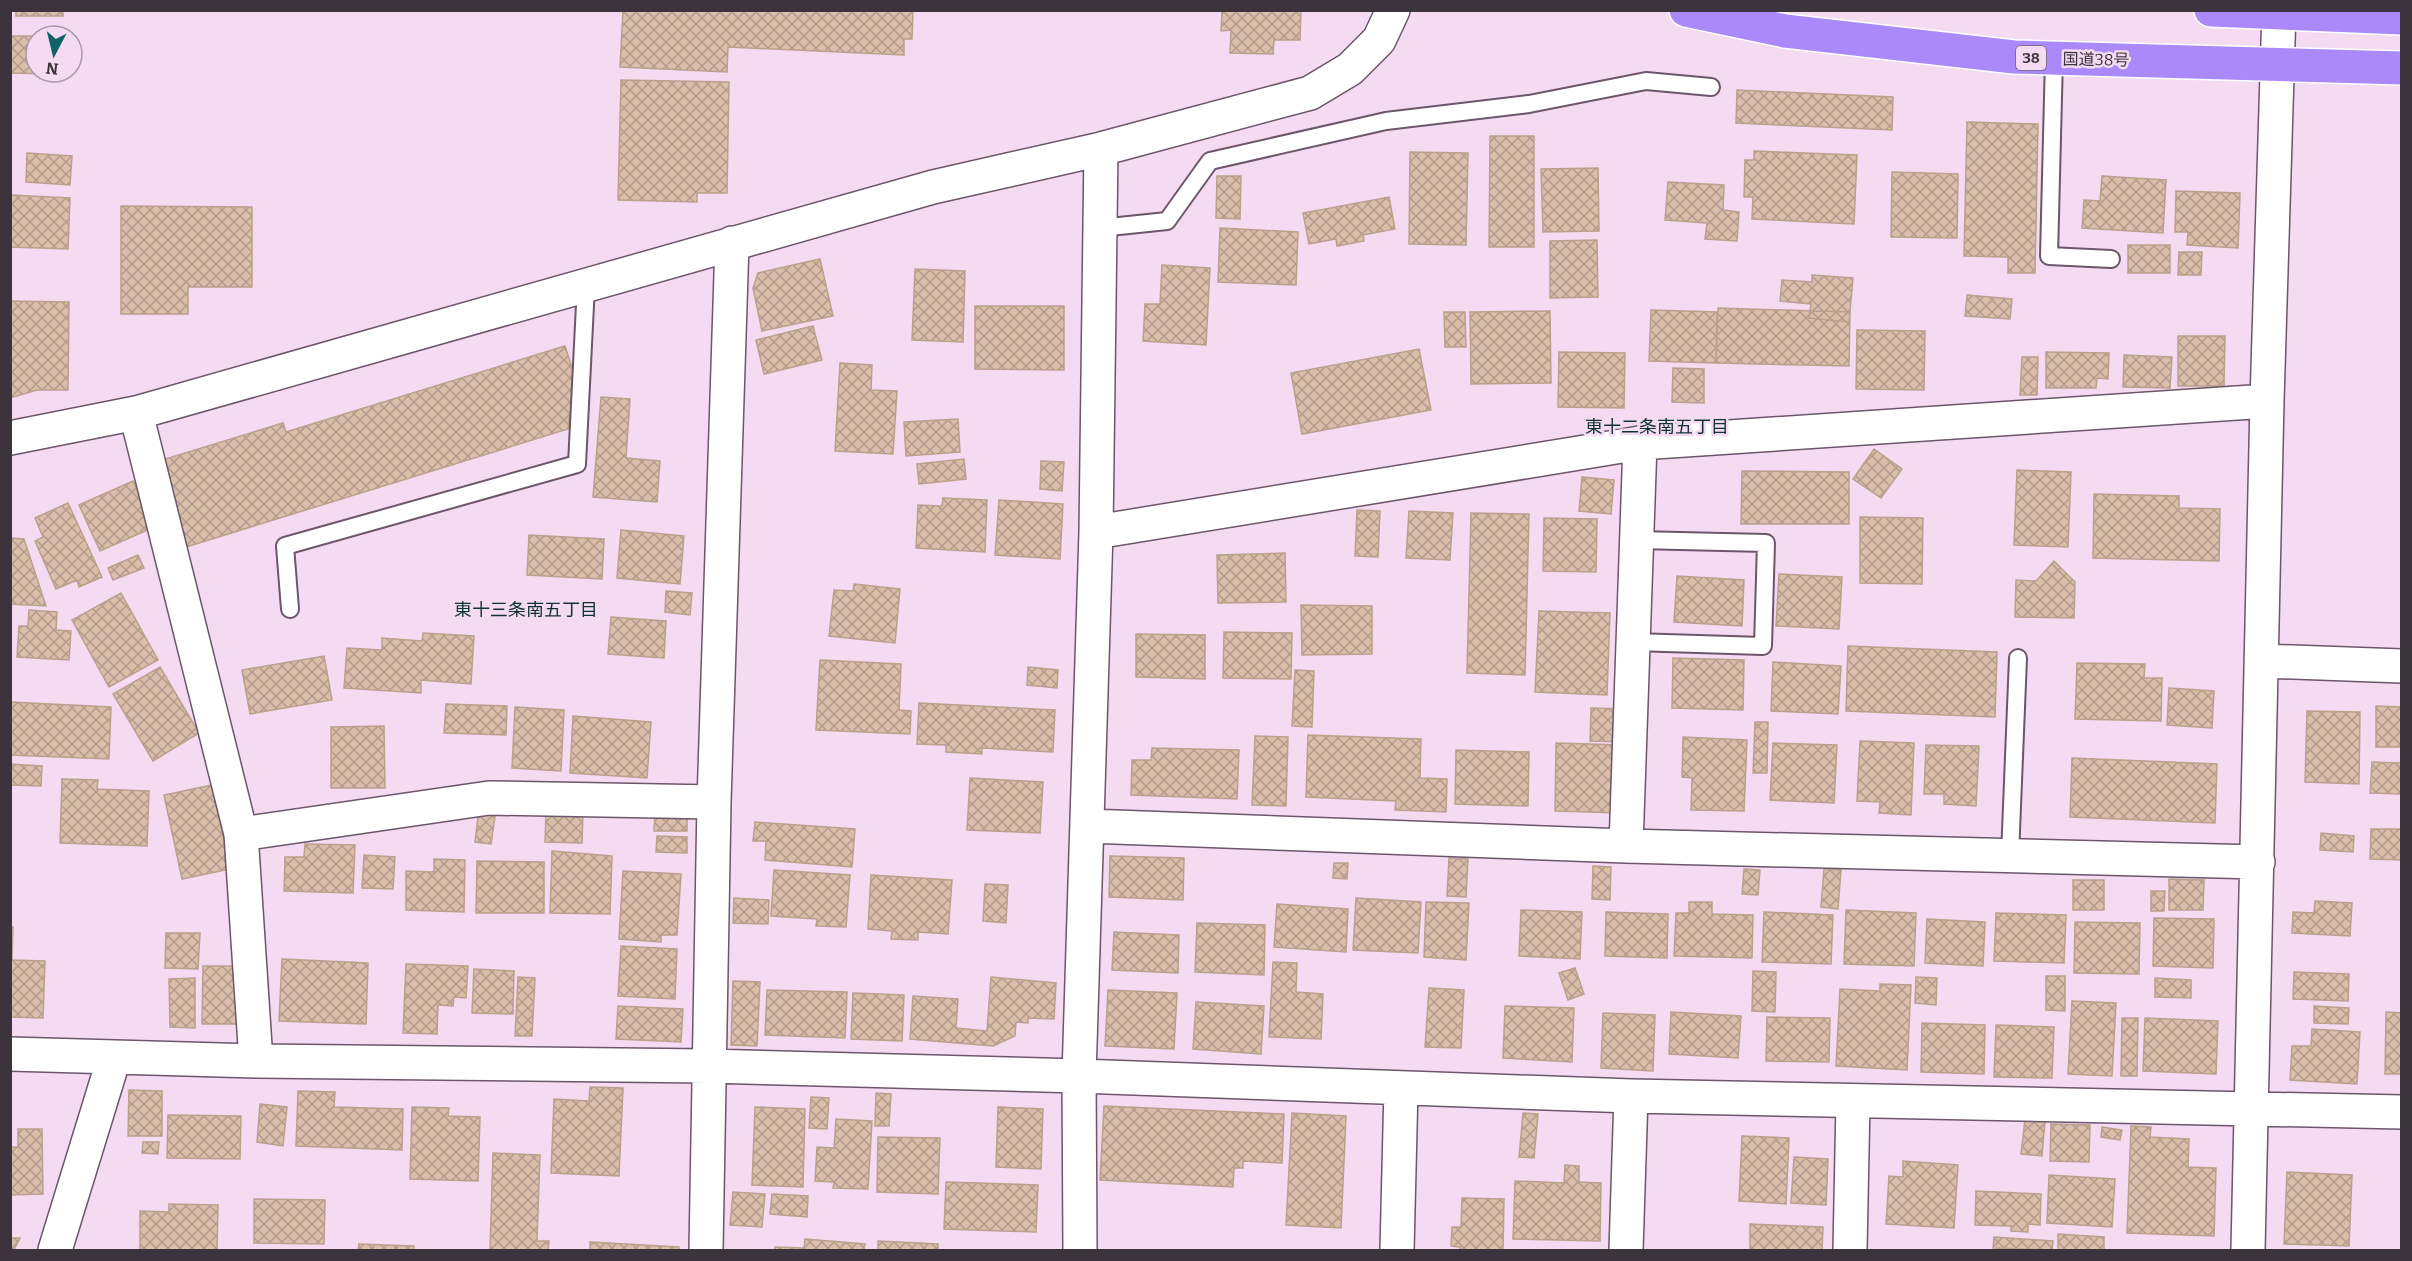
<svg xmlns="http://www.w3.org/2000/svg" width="2412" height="1261" font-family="Bitter,'Noto Sans JP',serif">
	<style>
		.building { fill: url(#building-cross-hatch); stroke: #bba08d; stroke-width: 1.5 }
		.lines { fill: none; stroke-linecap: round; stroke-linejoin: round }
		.lane-casing { stroke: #6c566a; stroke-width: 20 }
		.street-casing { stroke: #6c566a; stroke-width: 36 }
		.highway-casing { stroke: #fff; stroke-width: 36 }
		.lane { stroke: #fff; stroke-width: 16 }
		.street { stroke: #fff; stroke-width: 33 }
		.highway { stroke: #ab89fa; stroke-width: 33 }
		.labels { text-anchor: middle; stroke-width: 5; stroke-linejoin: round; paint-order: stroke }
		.shield { fill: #f4dbf2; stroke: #746573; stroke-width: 1.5 }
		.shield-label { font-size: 15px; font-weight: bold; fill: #3d333c }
		.street-label { font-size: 16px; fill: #3d333c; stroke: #f4dbf2 }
		.neighbourhood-label { font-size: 18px; fill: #0f3233; stroke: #f4dbf2 }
	</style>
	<defs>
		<pattern id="building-cross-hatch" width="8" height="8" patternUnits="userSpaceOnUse" patternTransform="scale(1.5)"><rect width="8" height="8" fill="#dabeaa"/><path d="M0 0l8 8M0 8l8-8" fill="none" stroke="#b29b8c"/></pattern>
	</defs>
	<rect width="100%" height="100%" fill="#f4dbf2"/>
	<path class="building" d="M 16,10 L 63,10 L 63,16 L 16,16 Z
		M 623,10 L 913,10 L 912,39 L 904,39 L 904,55 L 728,47 L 727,72 L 620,67 Z
		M 1234,10 L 1301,10 L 1300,40 L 1274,40 L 1273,54 L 1230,53 L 1231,30 L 1221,31 L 1222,12 Z
		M 10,36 L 36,36 L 36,72 L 53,72 L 53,74 L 10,73 Z
		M 621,80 L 729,82 L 727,193 L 697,193 L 697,202 L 618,200 Z
		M 1737,90 L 1893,97 L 1892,130 L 1736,123 Z
		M 1967,122 L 2038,124 L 2035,273 L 2008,273 L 2008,257 L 1964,256 Z
		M 1490,136 L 1534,136 L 1534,247 L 1489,247 Z
		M 1754,151 L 1857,155 L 1854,224 L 1752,219 L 1753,197 L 1744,197 L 1745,160 L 1754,160 Z
		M 1410,152 L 1468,153 L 1466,245 L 1409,244 Z
		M 27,153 L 72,156 L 70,185 L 26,182 Z
		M 1598,168 L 1599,231 L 1543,232 L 1541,169 Z
		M 1892,172 L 1958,174 L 1957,238 L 1891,237 Z
		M 1217,176 L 1241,176 L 1240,219 L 1216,218 Z
		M 2102,176 L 2166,180 L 2163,233 L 2082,228 L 2084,200 L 2100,201 Z
		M 1668,182 L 1724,185 L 1723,210 L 1739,212 L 1737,241 L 1705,239 L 1707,223 L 1665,220 Z
		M 2176,191 L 2240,193 L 2238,248 L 2187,245 L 2188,232 L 2175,232 Z
		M 10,195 L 70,198 L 68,249 L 10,247 Z
		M 1389,197 L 1395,229 L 1363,235 L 1364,241 L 1337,246 L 1336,239 L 1309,244 L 1303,213 Z
		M 121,206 L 252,207 L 252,287 L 188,287 L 188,314 L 121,314 Z
		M 1220,228 L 1298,232 L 1296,285 L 1218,282 Z
		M 1597,240 L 1598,297 L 1550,298 L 1550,241 Z
		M 2128,245 L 2170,245 L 2170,273 L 2128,273 Z
		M 2179,252 L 2202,252 L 2201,275 L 2178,275 Z
		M 820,259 L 833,316 L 762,331 L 753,288 L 758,273 Z
		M 1162,265 L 1210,268 L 1206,345 L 1143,341 L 1145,304 L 1160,304 Z
		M 915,269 L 965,271 L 963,342 L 912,340 Z
		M 1812,275 L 1853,278 L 1849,322 L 1809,318 L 1811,304 L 1780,301 L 1782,280 L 1812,282 Z
		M 1967,295 L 2012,299 L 2010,319 L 1965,316 Z
		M 10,301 L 69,302 L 68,390 L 37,390 L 10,398 Z
		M 975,306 L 1064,306 L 1064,370 L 975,369 Z
		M 1718,308 L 1850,312 L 1849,366 L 1716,363 Z
		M 1651,310 L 1717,312 L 1716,363 L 1649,361 Z
		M 1550,311 L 1551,383 L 1471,384 L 1470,312 Z
		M 1444,312 L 1465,312 L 1466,347 L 1445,347 Z
		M 813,326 L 822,360 L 764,374 L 756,340 Z
		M 1857,330 L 1925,331 L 1924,390 L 1856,389 Z
		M 2178,336 L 2225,336 L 2224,386 L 2178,386 Z
		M 565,346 L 575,377 L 568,429 L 186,547 L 159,461 L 283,423 L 286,432 Z
		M 1419,349 L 1431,410 L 1302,434 L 1291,373 Z
		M 1559,352 L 1625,353 L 1624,408 L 1558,407 Z
		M 2046,352 L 2109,353 L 2108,379 L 2097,378 L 2096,388 L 2046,388 Z
		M 2124,355 L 2172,357 L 2170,388 L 2123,387 Z
		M 2022,357 L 2038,357 L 2037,395 L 2020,395 Z
		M 840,363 L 872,365 L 871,390 L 897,391 L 893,454 L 835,451 Z
		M 1673,368 L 1704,369 L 1704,403 L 1672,402 Z
		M 601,397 L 630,399 L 626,458 L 660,461 L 657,502 L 593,497 Z
		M 958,419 L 960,452 L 906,456 L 904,422 Z
		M 1874,449 L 1902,469 L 1881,498 L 1853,479 Z
		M 964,459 L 966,479 L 919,484 L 917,464 Z
		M 1041,461 L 1064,462 L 1062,491 L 1040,489 Z
		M 2017,470 L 2071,472 L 2068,547 L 2014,545 Z
		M 1742,471 L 1849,472 L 1849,524 L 1741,524 Z
		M 1582,477 L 1614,480 L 1611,514 L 1579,511 Z
		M 133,481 L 154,527 L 100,551 L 79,505 Z
		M 2094,494 L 2179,496 L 2179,508 L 2220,509 L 2219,561 L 2093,558 Z
		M 943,498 L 987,500 L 985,552 L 916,548 L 918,505 L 942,506 Z
		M 999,500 L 1063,504 L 1060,559 L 995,555 Z
		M 68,503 L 102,577 L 79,587 L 77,580 L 56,589 L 35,541 L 43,537 L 35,518 Z
		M 1357,510 L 1380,511 L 1378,557 L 1355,556 Z
		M 1409,511 L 1453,513 L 1450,560 L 1406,558 Z
		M 1471,513 L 1529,514 L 1525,675 L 1467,673 Z
		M 1860,517 L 1923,518 L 1922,584 L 1860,583 Z
		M 1544,518 L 1597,519 L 1596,572 L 1543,571 Z
		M 621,530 L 684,536 L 680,584 L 617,578 Z
		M 529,535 L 604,539 L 602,579 L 527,575 Z
		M 10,538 L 24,539 L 46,606 L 10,604 Z
		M 1285,553 L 1286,602 L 1218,603 L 1217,555 Z
		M 138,555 L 144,568 L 113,580 L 108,568 Z
		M 2054,561 L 2075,582 L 2074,618 L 2015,617 L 2016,580 L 2036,581 Z
		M 1779,574 L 1842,577 L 1839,629 L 1776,626 Z
		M 1677,576 L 1744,580 L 1742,626 L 1674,622 Z
		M 854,584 L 900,589 L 895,643 L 829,636 L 834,590 L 853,591 Z
		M 666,591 L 692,593 L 690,615 L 665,612 Z
		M 121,593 L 158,660 L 109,687 L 72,620 Z
		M 1301,605 L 1372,606 L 1372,654 L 1302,655 Z
		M 29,610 L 57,612 L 56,630 L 71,631 L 69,660 L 17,657 L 19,626 L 28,626 Z
		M 1539,611 L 1610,613 L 1607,695 L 1535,692 Z
		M 611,617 L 666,621 L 664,658 L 608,654 Z
		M 1224,632 L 1292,633 L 1291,679 L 1223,678 Z
		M 423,633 L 474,636 L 471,684 L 421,680 L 421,693 L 344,688 L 347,648 L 382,650 L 382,638 L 422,641 Z
		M 1136,634 L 1205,635 L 1205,679 L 1136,677 Z
		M 1848,646 L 1997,652 L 1995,717 L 1846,711 Z
		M 324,656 L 332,700 L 250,714 L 242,670 Z
		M 1673,658 L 1744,660 L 1743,710 L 1672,708 Z
		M 820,660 L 901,664 L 899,710 L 911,711 L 910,734 L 816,730 Z
		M 1773,662 L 1841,666 L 1838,714 L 1771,711 Z
		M 2077,663 L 2145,664 L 2144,678 L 2162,678 L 2161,721 L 2075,719 Z
		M 160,667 L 199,733 L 153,761 L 113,694 Z
		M 1028,667 L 1058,670 L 1057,688 L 1027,685 Z
		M 1295,670 L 1314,671 L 1312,727 L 1292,726 Z
		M 2169,688 L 2214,691 L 2212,728 L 2167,725 Z
		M 10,702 L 111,707 L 109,759 L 10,755 Z
		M 919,703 L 1055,710 L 1053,752 L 982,748 L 982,754 L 946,752 L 946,745 L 917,744 Z
		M 446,704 L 507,706 L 506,735 L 444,733 Z
		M 2376,706 L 2402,707 L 2402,747 L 2376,747 Z
		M 515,707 L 564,710 L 561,771 L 512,768 Z
		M 1591,708 L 1626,709 L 1625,742 L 1590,741 Z
		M 2307,711 L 2360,712 L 2359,784 L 2305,782 Z
		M 573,716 L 651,722 L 647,778 L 570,773 Z
		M 1755,722 L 1768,722 L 1767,773 L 1753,773 Z
		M 384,726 L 385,788 L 331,788 L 331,727 Z
		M 1308,735 L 1421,739 L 1420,778 L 1447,779 L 1446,812 L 1395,810 L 1396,801 L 1306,797 Z
		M 1255,736 L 1288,737 L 1286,806 L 1252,805 Z
		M 1683,737 L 1747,740 L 1744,811 L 1691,810 L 1692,778 L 1682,777 Z
		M 1860,741 L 1914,743 L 1911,815 L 1879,813 L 1880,802 L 1857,801 Z
		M 1556,743 L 1623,745 L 1621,813 L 1555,811 Z
		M 1773,743 L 1837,745 L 1834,803 L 1770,800 Z
		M 1926,745 L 1979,746 L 1976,806 L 1944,804 L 1944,794 L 1924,794 Z
		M 1152,748 L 1239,750 L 1237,799 L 1131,795 L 1132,760 L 1151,760 Z
		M 1456,750 L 1529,752 L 1528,806 L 1455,804 Z
		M 2072,758 L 2217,764 L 2215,823 L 2070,817 Z
		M 2372,762 L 2402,763 L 2402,794 L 2370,793 Z
		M 10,764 L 42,766 L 41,786 L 10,785 Z
		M 970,778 L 1043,782 L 1040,833 L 967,830 Z
		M 62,779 L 98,780 L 97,789 L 149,791 L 147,846 L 60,843 Z
		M 212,785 L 230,869 L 182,879 L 164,795 Z
		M 479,808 L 496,810 L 491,844 L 475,842 Z
		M 546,811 L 583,812 L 582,843 L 545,842 Z
		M 655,811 L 687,812 L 687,831 L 654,831 Z
		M 755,822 L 855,829 L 852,867 L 765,860 L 766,841 L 753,841 Z
		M 2371,829 L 2402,829 L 2402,860 L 2370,859 Z
		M 2321,833 L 2354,836 L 2353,852 L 2320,850 Z
		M 657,836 L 687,837 L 687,853 L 656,852 Z
		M 305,844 L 355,845 L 353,893 L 284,891 L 285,857 L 304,857 Z
		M 552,851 L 612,856 L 610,914 L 550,913 Z
		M 364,855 L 395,857 L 393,889 L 362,888 Z
		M 1110,856 L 1184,858 L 1183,900 L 1109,897 Z
		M 1449,858 L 1468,859 L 1466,897 L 1447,896 Z
		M 434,859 L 465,860 L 464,912 L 406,910 L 406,871 L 434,872 Z
		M 477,861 L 544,862 L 544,913 L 476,913 Z
		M 1334,863 L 1348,863 L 1347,879 L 1333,878 Z
		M 1593,866 L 1611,867 L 1610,900 L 1592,899 Z
		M 1744,869 L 1760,870 L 1758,895 L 1742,894 Z
		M 1824,869 L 1841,870 L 1838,909 L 1821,907 Z
		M 774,870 L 850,875 L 846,927 L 816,926 L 817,919 L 771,916 Z
		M 623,871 L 681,874 L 677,935 L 661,935 L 661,942 L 619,939 Z
		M 871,875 L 952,880 L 948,934 L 918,932 L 918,940 L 891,939 L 892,931 L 868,929 Z
		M 2169,879 L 2204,880 L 2203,910 L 2169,910 Z
		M 2073,880 L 2104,880 L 2104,910 L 2073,910 Z
		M 985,884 L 1008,885 L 1006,923 L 983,921 Z
		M 2151,891 L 2165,891 L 2164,911 L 2151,911 Z
		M 734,898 L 769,900 L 768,924 L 733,923 Z
		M 1356,898 L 1421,902 L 1418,953 L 1353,950 Z
		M 2315,901 L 2352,903 L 2350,936 L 2292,933 L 2293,912 L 2314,913 Z
		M 1426,902 L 1469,903 L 1466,960 L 1424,957 Z
		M 1689,902 L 1712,902 L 1712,914 L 1753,915 L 1752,958 L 1674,956 L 1676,913 L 1689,913 Z
		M 1277,904 L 1348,909 L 1346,952 L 1274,947 Z
		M 1521,910 L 1582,912 L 1580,959 L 1519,956 Z
		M 1846,910 L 1916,913 L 1914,966 L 1844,964 Z
		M 1606,912 L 1668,914 L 1667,958 L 1605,956 Z
		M 1764,912 L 1833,915 L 1831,964 L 1762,962 Z
		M 1996,913 L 2066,915 L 2064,963 L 1994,961 Z
		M 2154,918 L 2214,919 L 2213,968 L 2153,966 Z
		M 1927,919 L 1985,922 L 1983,966 L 1925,963 Z
		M 2075,922 L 2140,923 L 2139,974 L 2074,973 Z
		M 1197,923 L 1265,925 L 1264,975 L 1195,972 Z
		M 10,927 L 13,927 L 12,960 L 45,961 L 43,1018 L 10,1017 Z
		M 1114,932 L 1179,935 L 1178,973 L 1112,970 Z
		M 166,933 L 200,933 L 198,969 L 165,968 Z
		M 621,946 L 677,949 L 675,999 L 618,996 Z
		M 282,959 L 368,963 L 366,1024 L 279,1021 Z
		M 1273,962 L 1297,963 L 1296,992 L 1323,994 L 1321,1039 L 1269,1037 Z
		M 406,964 L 468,966 L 466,998 L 454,997 L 453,1006 L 438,1005 L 437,1034 L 403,1033 Z
		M 203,966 L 239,966 L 238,1024 L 202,1024 Z
		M 1575,968 L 1584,994 L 1568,1000 L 1559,973 Z
		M 474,969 L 514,971 L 513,1014 L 472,1013 Z
		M 1753,971 L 1776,972 L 1775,1012 L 1752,1011 Z
		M 2294,972 L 2349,974 L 2348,1001 L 2293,999 Z
		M 2046,976 L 2065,976 L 2065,1011 L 2046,1010 Z
		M 518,977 L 535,978 L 532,1036 L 515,1036 Z
		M 991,977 L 1056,983 L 1054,1019 L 1028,1018 L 1028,1023 L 1016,1022 L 1015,1036 L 993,1046 L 910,1039 L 913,996 L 958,999 L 956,1028 L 987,1031 Z
		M 1916,977 L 1937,978 L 1936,1005 L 1915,1003 Z
		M 195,978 L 195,1028 L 170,1027 L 169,979 Z
		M 2155,978 L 2191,980 L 2191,998 L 2155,997 Z
		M 733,981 L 760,982 L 757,1046 L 731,1045 Z
		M 1880,984 L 1911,985 L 1907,1070 L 1836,1066 L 1840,989 L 1880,991 Z
		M 1429,988 L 1464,990 L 1461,1048 L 1425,1047 Z
		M 767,990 L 847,992 L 845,1038 L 765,1035 Z
		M 1108,990 L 1177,993 L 1174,1049 L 1105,1046 Z
		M 853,993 L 904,995 L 902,1041 L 851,1039 Z
		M 2072,1001 L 2116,1003 L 2112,1076 L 2068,1074 Z
		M 1196,1002 L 1264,1006 L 1261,1054 L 1193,1049 Z
		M 618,1006 L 683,1009 L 681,1042 L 616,1039 Z
		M 1505,1006 L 1574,1008 L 1572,1062 L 1503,1058 Z
		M 2314,1006 L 2349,1008 L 2348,1024 L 2314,1023 Z
		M 1671,1012 L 1741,1016 L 1738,1058 L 1669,1054 Z
		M 2386,1012 L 2402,1013 L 2402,1074 L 2385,1074 Z
		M 1603,1013 L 1655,1015 L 1653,1071 L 1601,1068 Z
		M 1767,1017 L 1830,1018 L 1829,1062 L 1766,1061 Z
		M 2122,1018 L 2138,1018 L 2137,1076 L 2121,1076 Z
		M 2145,1018 L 2218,1021 L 2216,1074 L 2143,1071 Z
		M 1922,1023 L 1985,1025 L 1984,1074 L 1921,1072 Z
		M 1996,1025 L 2054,1027 L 2052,1078 L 1994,1077 Z
		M 2312,1029 L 2360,1032 L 2357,1084 L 2290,1080 L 2292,1046 L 2311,1046 Z
		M 590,1087 L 623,1088 L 619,1176 L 551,1173 L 554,1099 L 589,1101 Z
		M 129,1090 L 162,1091 L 162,1136 L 128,1136 Z
		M 298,1091 L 335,1092 L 334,1107 L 403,1109 L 402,1150 L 296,1146 Z
		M 876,1093 L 891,1094 L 889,1126 L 875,1126 Z
		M 811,1097 L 829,1098 L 827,1129 L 809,1128 Z
		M 260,1104 L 287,1107 L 283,1146 L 257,1142 Z
		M 1104,1106 L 1284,1114 L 1282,1163 L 1243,1161 L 1243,1168 L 1234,1168 L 1233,1187 L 1100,1180 Z
		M 412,1107 L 449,1108 L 448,1116 L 480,1117 L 478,1181 L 410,1179 Z
		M 755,1107 L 805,1109 L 803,1187 L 752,1185 Z
		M 998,1107 L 1043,1109 L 1041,1169 L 996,1167 Z
		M 1292,1113 L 1346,1116 L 1341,1228 L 1286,1225 Z
		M 1523,1113 L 1538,1114 L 1534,1158 L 1519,1157 Z
		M 168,1115 L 241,1116 L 240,1159 L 167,1158 Z
		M 836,1119 L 872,1121 L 868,1189 L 833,1188 L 834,1182 L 815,1181 L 817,1147 L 834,1148 Z
		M 2025,1119 L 2045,1121 L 2042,1156 L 2021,1154 Z
		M 2051,1124 L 2090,1125 L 2089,1162 L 2050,1161 Z
		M 2131,1126 L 2151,1127 L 2150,1137 L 2189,1139 L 2188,1167 L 2216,1168 L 2214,1236 L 2127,1233 Z
		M 2102,1127 L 2122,1130 L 2120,1140 L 2101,1137 Z
		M 18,1129 L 42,1129 L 43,1194 L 10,1195 L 10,1147 L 18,1147 Z
		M 1742,1136 L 1789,1138 L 1786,1204 L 1739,1201 Z
		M 878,1137 L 940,1138 L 938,1194 L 877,1192 Z
		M 143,1142 L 159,1142 L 158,1154 L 142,1153 Z
		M 493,1153 L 540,1155 L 537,1241 L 549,1241 L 548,1250 L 490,1250 Z
		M 1794,1157 L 1828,1159 L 1826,1205 L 1791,1203 Z
		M 1903,1161 L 1958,1165 L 1954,1228 L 1886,1224 L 1889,1176 L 1903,1177 Z
		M 1565,1165 L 1579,1166 L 1579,1182 L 1601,1183 L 1600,1241 L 1513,1239 L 1515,1181 L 1564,1183 Z
		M 2287,1172 L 2352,1175 L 2349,1246 L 2284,1244 Z
		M 2049,1175 L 2115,1179 L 2112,1227 L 2047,1223 Z
		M 946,1182 L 1038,1185 L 1036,1232 L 944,1229 Z
		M 1976,1191 L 2041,1194 L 2040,1225 L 2028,1224 L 2028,1232 L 2011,1231 L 2011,1226 L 1975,1225 Z
		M 733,1192 L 765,1194 L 762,1227 L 730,1225 Z
		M 772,1194 L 808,1196 L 807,1217 L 770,1214 Z
		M 1462,1198 L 1504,1199 L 1503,1250 L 1460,1250 L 1460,1247 L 1451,1246 L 1452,1227 L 1461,1227 Z
		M 254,1199 L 325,1200 L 324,1244 L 254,1243 Z
		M 169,1204 L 218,1205 L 217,1250 L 140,1250 L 140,1211 L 169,1212 Z
		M 1750,1224 L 1823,1227 L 1822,1250 L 1750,1250 Z
		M 2058,1234 L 2104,1237 L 2104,1250 L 2058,1250 Z
		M 1994,1237 L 2053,1241 L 2052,1250 L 1993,1248 Z
		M 10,1238 L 20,1238 L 14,1250 L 10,1250 Z
		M 805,1239 L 865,1244 L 864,1250 L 775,1250 L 775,1247 L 804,1248 Z
		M 878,1241 L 938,1244 L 938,1250 L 878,1250 Z
		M 590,1242 L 679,1247 L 679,1250 L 590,1250 Z
		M 359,1244 L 414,1246 L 414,1250 L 358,1250 Z"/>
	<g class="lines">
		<g class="lane-casing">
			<path id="lane" d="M 2054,58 L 2049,256 L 2111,259
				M 1100,228 L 1167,221 L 1210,161 L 1386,121 L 1529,104 L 1646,81 L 1711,87
				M 290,609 L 285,546 L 577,464 L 586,285
				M 1633,642 L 1763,646 L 1766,543 L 1637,540
				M 2010,856 L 2018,658"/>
		</g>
		<g class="street-casing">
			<path id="street" d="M 136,413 L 241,834 L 256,1061
				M 10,438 L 136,413 L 933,187 L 1101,149 L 1310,93 L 1350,69 L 1379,40 L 1393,10
				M 1096,532 L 1640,443 L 2267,401
				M 2263,661 L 2402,666
				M 1088,826 L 1626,846 L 2258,862
				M 241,834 L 489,798 L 714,802
				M 1626,846 L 1640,443
				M 10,1054 L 256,1061 L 708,1066 L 1079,1076 L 1631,1096 L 2402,1112
				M 55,1250 L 114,1058
				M 706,1250 L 714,802 L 732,243
				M 1080,1250 L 1079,1076 L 1096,532 L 1101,149
				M 1397,1250 L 1401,1088
				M 1626,1250 L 1631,1096
				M 1850,1250 L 1853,1101
				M 2248,1250 L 2267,401 L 2279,10"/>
		</g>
		<g class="highway-casing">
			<path id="highway" d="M 1686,10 L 1785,31 L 2014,57 L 2402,68
				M 2211,10 L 2402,18"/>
		</g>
		<use href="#lane" class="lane"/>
		<use href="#street" class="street"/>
		<use href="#highway" class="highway"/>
	</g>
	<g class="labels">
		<rect class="shield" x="2016" y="46" width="30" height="24" rx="4.5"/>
		<g class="shield-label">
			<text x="2031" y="63">38</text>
		</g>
		<g class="street-label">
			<text transform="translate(2096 59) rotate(1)" y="6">国道38号</text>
		</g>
		<g class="neighbourhood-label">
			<text x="1657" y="433">東十二条南五丁目</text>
			<text x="526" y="616">東十三条南五丁目</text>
		</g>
	</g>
	<rect width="2412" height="1261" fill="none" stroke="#3d333c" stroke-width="24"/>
	<g transform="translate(54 54) rotate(187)"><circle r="28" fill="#f4dbf2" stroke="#ab98a9" stroke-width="1.5"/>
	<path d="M0-4.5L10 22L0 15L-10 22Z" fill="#116264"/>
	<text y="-9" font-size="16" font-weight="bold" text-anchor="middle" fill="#3d333c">N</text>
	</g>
</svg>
